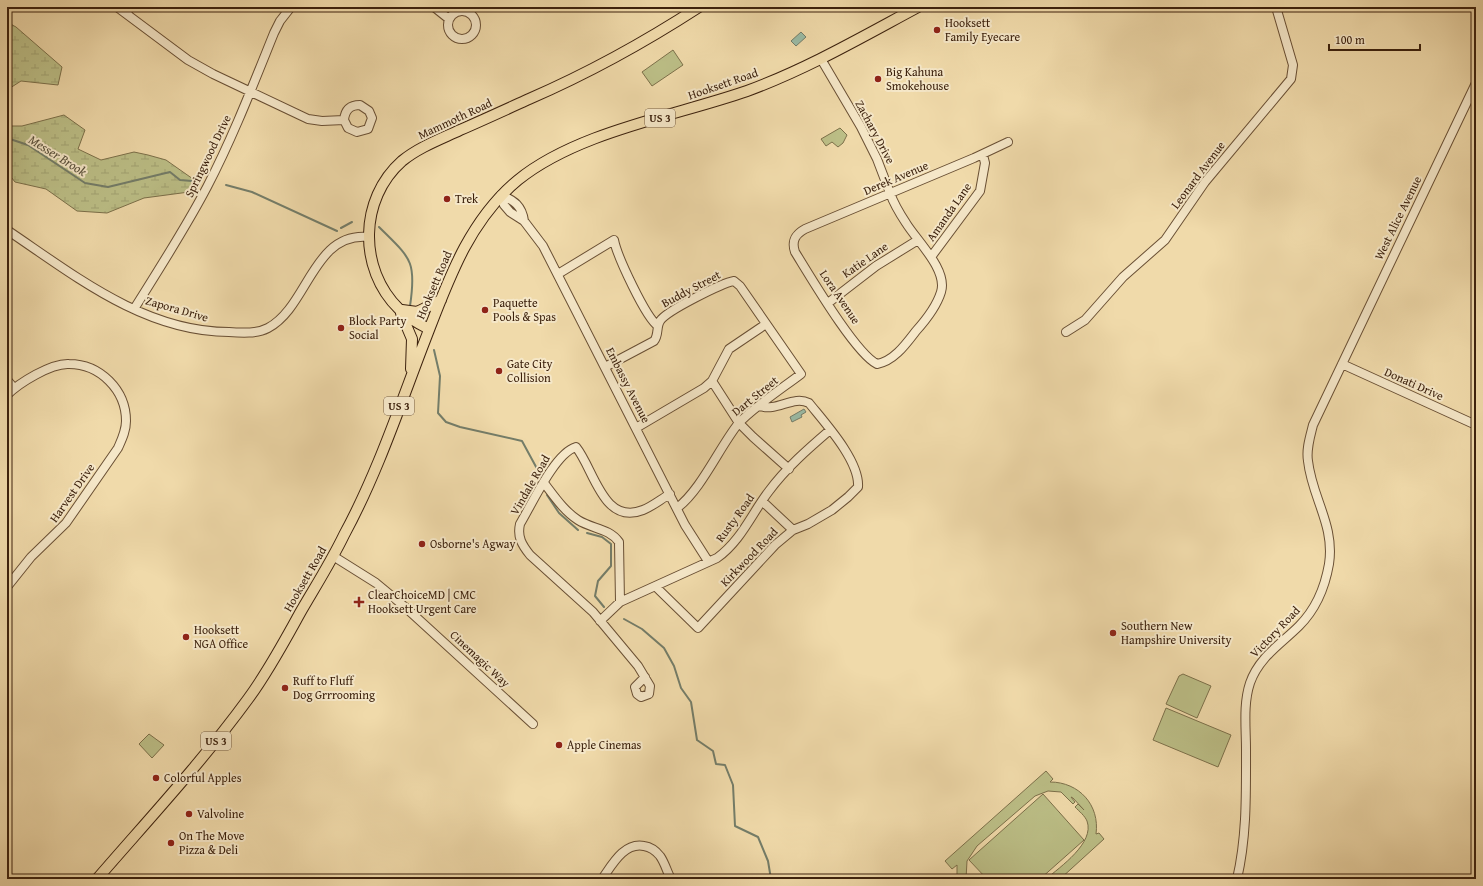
<svg xmlns="http://www.w3.org/2000/svg" width="1483" height="886" font-family="'Gentium Book Plus',serif">
	<style>
		.green { fill: #bcbf87; stroke: #7c704a }
		.wetland { fill: url(#wetland-marsh); stroke: #7c704a }
		.water { fill: #9abba6; stroke: #747d69 }
		.lines { fill: none; stroke-linecap: round; stroke-linejoin: round }
		.stream { stroke: #747d69; stroke-width: 2 }
		.minor-casing { stroke: #694f34; stroke-width: 10 }
		.major-casing { stroke: #3c210d; stroke-width: 12 }
		.minor { stroke: #f5e7c8; stroke-width: 8 }
		.major { stroke: #f0daaa; stroke-width: 10 }
		.poi-dot { fill: #8f2418; stroke: #f5e7c8; stroke-width: 1.5 }
		.labels { text-anchor: middle; stroke-width: 4; stroke-linejoin: round; paint-order: stroke }
		.shield { fill: #f5e7c8; stroke: #745c45; stroke-width: 1 }
		.shield-label { font-size: 11px; font-weight: bold; fill: #3c210d }
		.poi-label { font-size: 12px; fill: #3c210d; stroke: #f5e7c8; text-anchor: start }
		.street-label { font-size: 12px; fill: #3c210d; stroke: #f5e7c8 }
		.water-label { font-size: 13px; font-style: italic; fill: #584f3b; stroke: #f5e7c8 }
	</style>
	<defs>
		<pattern id="wetland-marsh" width="20" height="14" patternUnits="userSpaceOnUse"><rect width="20" height="14" fill="#bcbf87"/><path d="M1 5h8M5 5V1M11 12h8M15 12V8" fill="none" stroke="#a2a473"/></pattern>
	</defs>
	<rect width="100%" height="100%" fill="#f0daaa"/>
	<filter id="stains"><feTurbulence type="fractalNoise" baseFrequency=".005" numOctaves="4"/><feColorMatrix values="0 0 0 0 .2 0 0 0 0 .09 0 0 0 0 .02 0 0 0 .5 -.17"/></filter>
	<radialGradient id="worn" r=".72"><stop offset=".6" stop-color="#630" stop-opacity="0"/><stop offset="1" stop-color="#630" stop-opacity=".3"/></radialGradient>
	<path class="green" d="M 673,50 L 683,65 L 652,86 L 642,72 Z
		M 840,128 L 847,135 L 843,143 L 838,147 L 832,142 L 826,146 L 821,139 Z
		M 1183,674 L 1211,686 L 1197,718 L 1166,704 L 1179,676 Z
		M 1166,708 L 1231,735 L 1218,767 L 1153,740 Z
		M 149,734 L 164,745 L 152,758 L 139,744 Z
		M 1046,771 L 1053,779 L 1050,782 C 1079,782 1100,805 1096,834 L 1099,833 L 1104,839 L 1060,879 L 1046,879 C 1060,867 1095,843 1087,821 C 1085,816 1079,811 1075,807 L 1078,804 L 1084,810 L 1073,798 L 1071,797 L 1075,802 L 1073,804 L 1061,792 L 1048,791 L 1035,796 L 977,846 L 967,861 L 966,879 L 957,879 L 957,865 L 952,869 L 945,861 Z
		M 1043,794 L 1084,840 L 1040,879 L 987,879 L 969,860 Z"/>
	<path class="wetland" d="M 7,22 L 16,27 L 62,67 L 58,85 L 21,81 L 7,90 Z
		M 64,115 L 85,130 L 78,149 L 101,160 L 134,152 L 148,155 L 166,160 L 193,179 L 189,192 L 144,198 L 107,213 L 77,211 L 46,189 L 15,182 L 7,172 L 7,126 L 22,126 Z"/>
	<path class="water" d="M 801,32 L 806,37 L 796,46 L 791,41 Z
		M 804,409 L 806,412 L 801,415 L 802,417 L 792,422 L 790,417 Z"/>
	<g class="lines">
		<path class="stream" d="M 7,138 L 28,145 L 85,183 L 108,187 L 170,172 L 180,180 L 192,181
			M 226,185 L 252,192 L 337,231
			M 379,227 C 410,258 417,260 410,306
			M 341,228 L 352,222
			M 434,350 L 440,376 L 438,413 L 446,422 L 460,427 L 522,441 L 541,476
			M 547,495 L 559,513 L 578,530
			M 587,533 L 602,537 L 611,544 L 611,566 L 598,581 L 595,596 L 604,607
			M 624,619 L 642,629 L 664,648 L 674,666 L 681,688 L 691,702 L 697,740 L 713,751 L 716,764 L 725,765 L 733,785 L 735,826 L 758,837 L 768,861 L 771,879"/>
		<g class="minor-casing">
			<path id="minor" d="M 117,7 L 188,60 L 213,74 L 308,119 L 322,121 L 344,120 C 345,110 350,105 360,105 L 369,111 L 372,118 L 368,129 L 357,132 L 348,128 L 344,120
				M 434,7 L 449,19
				M448 25a14 14 0 1 1 28 0a14 14 0 1 1-28 0Z
				M 126,13 L 131,7
				M 821,59 L 861,127 L 877,159 L 890,193 C 894,204 900,214 906,223 C 917,241 948,270 941,292 C 937,305 925,321 916,331 C 906,344 894,361 877,364 C 855,353 810,276 795,252 C 791,240 796,234 805,229 L 974,158 L 1008,142
				M 501,195 L 504,205 L 510,212 L 524,221 L 543,246 L 685,525 L 708,561
				M 501,195 C 514,200 522,206 524,221
				M 7,230 C 74,275 144,332 229,332 C 241,333 257,334 268,328 C 308,307 313,232 368,237
				M 931,257 L 980,191 L 985,163 L 983,155
				M 558,274 L 614,240 C 617,256 646,318 658,326
				M 828,303 L 876,266 L 918,240
				M 134,309 C 159,269 185,229 207,187 C 233,137 253,85 274,33 L 280,21 L 291,7
				M 1066,332 L 1085,320 L 1123,277 L 1165,240 L 1205,182 L 1291,79 L 1293,65 L 1276,7
				M 1342,364 L 1476,425
				M 605,367 L 654,341 C 659,335 656,327 660,321 C 666,311 722,283 734,281 L 740,286 L 801,374 C 784,387 751,409 738,424 C 719,448 701,490 677,508
				M 7,380 L 14,388
				M 712,381 L 739,423 L 753,437 L 789,469
				M 7,395 C 19,383 51,363 69,364 C 100,364 126,390 126,421 C 126,431 122,439 118,448 L 66,523 L 31,557 L 7,587
				M 636,428 L 704,388 L 712,381 L 729,349 L 766,324
				M 544,483 C 554,496 564,511 578,520 C 592,529 609,528 619,542 L 620,602
				M 762,501 L 793,530
				M 333,556 L 376,583 L 405,607 L 533,724
				M 656,587 L 698,628 L 775,545 L 793,530 L 808,524 L 832,510 L 848,497 L 858,487 C 860,461 825,423 809,403 C 793,395 777,412 760,406
				M 600,621 L 620,602 L 717,558 C 741,541 752,513 769,491 C 786,468 809,448 830,430
				M 645,677 L 635,687 L 637,694 L 641,697 L 649,694 L 650,686 L 638,666 L 593,612 L 530,555 C 522,545 517,537 520,524 C 532,504 555,453 576,447 C 594,469 603,526 643,510 C 653,506 661,499 670,494
				M 602,879 C 612,865 624,842 644,846 C 651,847 656,851 660,856 C 665,863 667,872 671,879
				M 1237,879 C 1247,836 1246,793 1246,749 C 1246,728 1243,704 1250,683 C 1259,657 1281,644 1299,626 C 1315,610 1325,587 1329,564 C 1335,525 1312,498 1308,461 C 1306,449 1310,437 1313,425 L 1476,83"/>
		</g>
		<g class="major-casing">
			<path id="major" d="M 402,310 L 417,312 L 441,300
				M 401,313 L 412,339 L 411,369
				M 429,329 C 419,324 408,318 399,309 C 358,269 359,199 402,161 C 419,147 441,139 460,130 C 483,120 507,109 529,99 C 589,73 645,42 699,7
				M 97,879 C 148,820 202,762 248,699 C 268,672 284,642 300,613 C 315,587 331,562 344,535 C 376,476 398,411 422,348 C 446,287 466,223 518,180 C 577,132 675,116 747,91 C 807,69 862,37 918,7"/>
		</g>
		<use href="#minor" class="minor"/>
		<use href="#major" class="major"/>
	</g>
	<g class="poi-dot">
		<circle cx="937" cy="30" r="4"/>
		<circle cx="878" cy="79" r="4"/>
		<circle cx="447" cy="199" r="4"/>
		<circle cx="485" cy="310" r="4"/>
		<circle cx="341" cy="328" r="4"/>
		<circle cx="499" cy="371" r="4"/>
		<circle cx="422" cy="544" r="4"/>
		<path d="M357 596h4v4h4v4h-4v4h-4v-4h-4v-4h4z"/>
		<circle cx="1113" cy="633" r="4"/>
		<circle cx="186" cy="637" r="4"/>
		<circle cx="285" cy="688" r="4"/>
		<circle cx="559" cy="745" r="4"/>
		<circle cx="156" cy="778" r="4"/>
		<circle cx="189" cy="814" r="4"/>
		<circle cx="171" cy="843" r="4"/>
	</g>
	<g class="labels">
		<g class="shield">
			<rect x="645" y="109" width="30" height="18" rx="3"/>
			<rect x="384" y="397" width="30" height="18" rx="3"/>
			<rect x="201" y="732" width="30" height="18" rx="3"/>
		</g>
		<g class="shield-label">
			<text x="660" y="122">US 3</text>
			<text x="399" y="410">US 3</text>
			<text x="216" y="745">US 3</text>
		</g>
		<g class="poi-label">
			<text x="945" y="27">Hooksett<tspan x="945" dy="14">Family Eyecare</tspan></text>
			<text x="886" y="76">Big Kahuna<tspan x="886" dy="14">Smokehouse</tspan></text>
			<text x="455" y="203">Trek</text>
			<text x="493" y="307">Paquette<tspan x="493" dy="14">Pools &amp; Spas</tspan></text>
			<text x="349" y="325">Block Party<tspan x="349" dy="14">Social</tspan></text>
			<text x="507" y="368">Gate City<tspan x="507" dy="14">Collision</tspan></text>
			<text x="430" y="548">Osborne's Agway</text>
			<text x="368" y="599">ClearChoiceMD | CMC<tspan x="368" dy="14">Hooksett Urgent Care</tspan></text>
			<text x="1121" y="630">Southern New<tspan x="1121" dy="14">Hampshire University</tspan></text>
			<text x="194" y="634">Hooksett<tspan x="194" dy="14">NGA Office</tspan></text>
			<text x="293" y="685">Ruff to Fluff<tspan x="293" dy="14">Dog Grrrooming</tspan></text>
			<text x="567" y="749">Apple Cinemas</text>
			<text x="164" y="782">Colorful Apples</text>
			<text x="197" y="818">Valvoline</text>
			<text x="179" y="840">On The Move<tspan x="179" dy="14">Pizza &amp; Deli</tspan></text>
		</g>
		<g class="street-label">
			<text transform="translate(723 84) rotate(-19)" y="4">Hooksett Road</text>
			<text transform="translate(455 119) rotate(-25)" y="4">Mammoth Road</text>
			<text transform="translate(875 132) rotate(62)" y="4">Zachary Drive</text>
			<text transform="translate(208 156) rotate(-64)" y="4">Springwood Drive</text>
			<text transform="translate(1198 175) rotate(-53)" y="4">Leonard Avenue</text>
			<text transform="translate(896 178) rotate(-23)" y="4">Derek Avenue</text>
			<text transform="translate(949 212) rotate(-55)" y="4">Amanda Lane</text>
			<text transform="translate(1398 218) rotate(-64)" y="4">West Alice Avenue</text>
			<text transform="translate(865 260) rotate(-35)" y="4">Katie Lane</text>
			<text transform="translate(434 285) rotate(-67)" y="4">Hooksett Road</text>
			<text transform="translate(691 289) rotate(-28)" y="4">Buddy Street</text>
			<text transform="translate(840 297) rotate(56)" y="4">Lora Avenue</text>
			<text transform="translate(177 309) rotate(16)" y="4">Zapora Drive</text>
			<text transform="translate(1414 384) rotate(24)" y="4">Donati Drive</text>
			<text transform="translate(628 385) rotate(63)" y="4">Embassy Avenue</text>
			<text transform="translate(755 396) rotate(-39)" y="4">Dart Street</text>
			<text transform="translate(530 485) rotate(-60)" y="4">Vindale Road</text>
			<text transform="translate(72 493) rotate(-55)" y="4">Harvest Drive</text>
			<text transform="translate(735 518) rotate(-54)" y="4">Rusty Road</text>
			<text transform="translate(749 557) rotate(-46)" y="4">Kirkwood Road</text>
			<text transform="translate(305 579) rotate(-60)" y="4">Hooksett Road</text>
			<text transform="translate(1275 632) rotate(-46)" y="4">Victory Road</text>
			<text transform="translate(480 659) rotate(43)" y="4">Cinemagic Way</text>
		</g>
		<g class="water-label">
			<text transform="translate(58 155) rotate(32)" y="5">Messer Brook</text>
		</g>
	</g>
	<rect width="1483" height="886" fill="none" stroke="#f0daaa" stroke-width="24"/>
	<rect x="8" y="8" width="1467" height="870" fill="none" stroke="#3c210d" stroke-width="2"/>
	<rect x="12" y="12" width="1459" height="862" fill="none" stroke="#3c210d"/>
	<path d="M1329 44v6h91v-6" fill="none" stroke="#3c210d" stroke-width="2"/>
	<text x="1335" y="44" font-size="12" fill="#3c210d" stroke="#f5e7c8" stroke-width="3" paint-order="stroke">100 m</text>
	<rect width="100%" height="100%" filter="url(#stains)"/>
	<rect width="100%" height="100%" fill="url(#worn)"/>
</svg>
